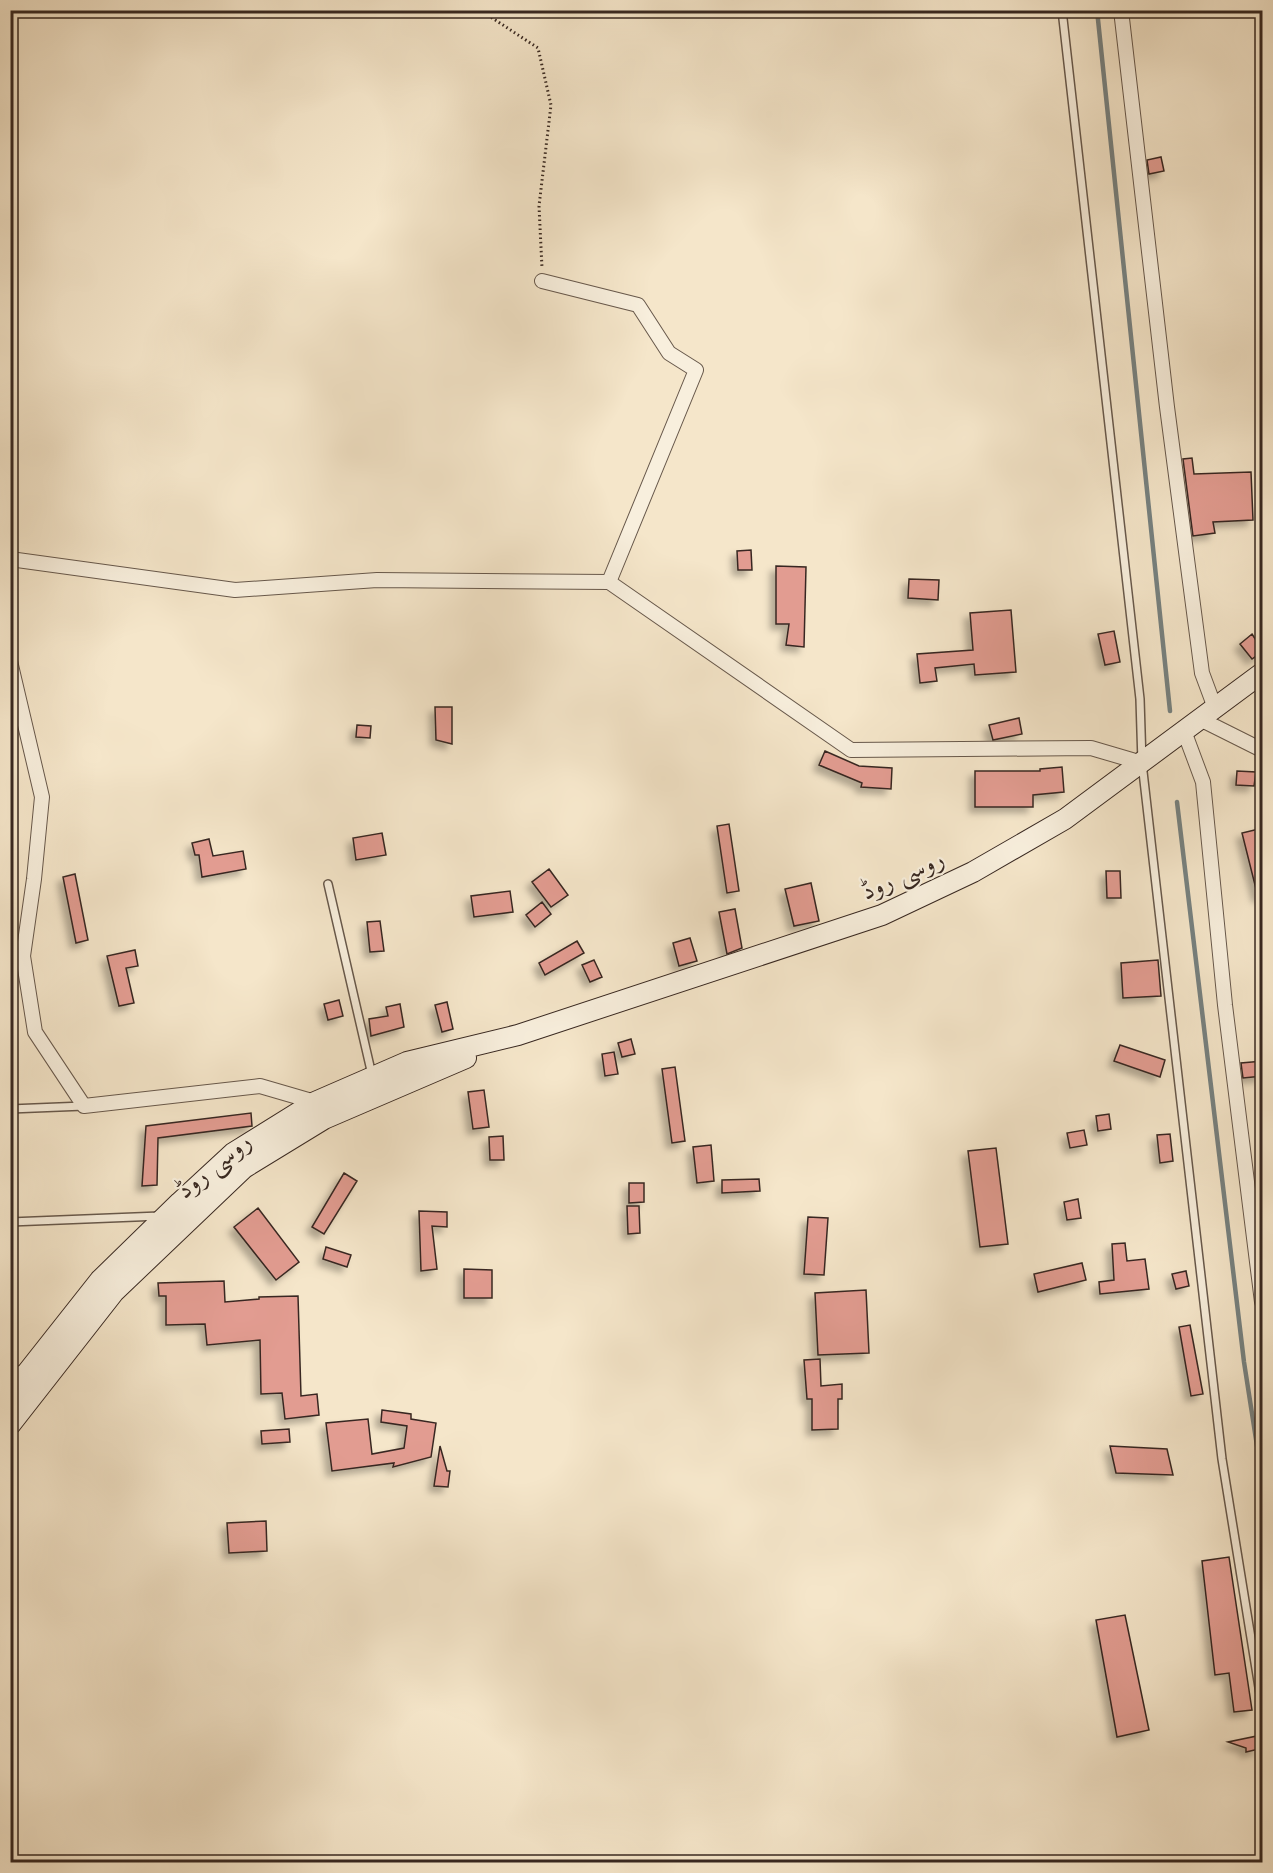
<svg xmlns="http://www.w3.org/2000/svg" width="1273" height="1873" font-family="Cardo,Amiri,serif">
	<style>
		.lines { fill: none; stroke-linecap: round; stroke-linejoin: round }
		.stream { stroke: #768180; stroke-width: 4.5 }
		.building { fill: #e29c91; stroke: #382821; stroke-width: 1.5; filter: url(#shadow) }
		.lane-casing { stroke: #67584b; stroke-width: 10 }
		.street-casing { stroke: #67584b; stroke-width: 16 }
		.secondary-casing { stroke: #382821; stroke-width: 22 }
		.path { stroke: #382821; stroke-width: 3; stroke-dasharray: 1.5 3; stroke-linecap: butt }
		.lane { stroke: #f8efdd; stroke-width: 7 }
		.street { stroke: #f8efdd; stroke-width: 14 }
		.secondary { stroke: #f8efdd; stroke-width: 20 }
		.labels { text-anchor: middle; stroke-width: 4.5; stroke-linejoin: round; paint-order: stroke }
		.street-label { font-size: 26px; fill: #382821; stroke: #f8efdd }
	</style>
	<defs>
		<filter id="shadow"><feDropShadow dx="-5.5" dy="5.5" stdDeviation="3" flood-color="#0004"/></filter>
	</defs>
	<rect width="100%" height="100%" fill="#f5e6ca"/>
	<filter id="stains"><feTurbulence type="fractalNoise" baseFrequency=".00333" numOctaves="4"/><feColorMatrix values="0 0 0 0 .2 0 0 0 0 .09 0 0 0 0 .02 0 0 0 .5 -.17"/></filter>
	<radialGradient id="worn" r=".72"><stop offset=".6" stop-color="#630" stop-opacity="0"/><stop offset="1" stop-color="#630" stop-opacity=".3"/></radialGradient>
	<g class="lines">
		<path class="stream" d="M 1097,10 L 1170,711
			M 1177,802 L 1244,1362 L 1262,1478"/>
	</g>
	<path class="building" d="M 1161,157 L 1164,171 L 1149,174 L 1147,160 Z
		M 1192,458 L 1194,474 L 1251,472 L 1253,520 L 1213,522 L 1215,533 L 1193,536 L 1183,459 Z
		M 751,550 L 752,570 L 738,570 L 737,551 Z
		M 776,566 L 806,567 L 804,647 L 786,645 L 789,624 L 776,624 Z
		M 909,579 L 939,580 L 938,600 L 908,598 Z
		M 1011,610 L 1016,672 L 975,675 L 974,664 L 935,668 L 937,681 L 920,683 L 917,654 L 973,650 L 970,613 Z
		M 1114,631 L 1120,662 L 1105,665 L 1098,634 Z
		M 1252,634 L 1263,651 L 1252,659 L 1240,644 Z
		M 435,707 L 452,707 L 452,744 L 436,740 Z
		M 1019,718 L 1022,734 L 993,740 L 989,725 Z
		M 357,725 L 371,726 L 370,738 L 356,737 Z
		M 825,751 L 859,766 L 892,768 L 891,789 L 861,787 L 862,783 L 819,765 Z
		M 1062,767 L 1064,792 L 1033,795 L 1033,807 L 975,807 L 975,771 L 1040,771 L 1040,769 Z
		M 1237,771 L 1256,772 L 1254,786 L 1236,785 Z
		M 729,824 L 739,891 L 727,893 L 717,826 Z
		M 1263,828 L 1263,896 L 1258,897 L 1242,833 Z
		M 382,833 L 386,855 L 356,860 L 353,838 Z
		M 209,839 L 213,856 L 243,851 L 246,869 L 202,877 L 199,855 L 195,855 L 192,843 Z
		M 549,869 L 568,895 L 551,907 L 532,882 Z
		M 1106,871 L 1120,871 L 1121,898 L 1107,898 Z
		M 75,874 L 88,940 L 76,943 L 63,877 Z
		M 811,883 L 819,921 L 794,926 L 785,889 Z
		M 510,891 L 513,912 L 474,917 L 471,896 Z
		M 542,902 L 551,914 L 535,927 L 526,915 Z
		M 735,909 L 742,948 L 727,954 L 719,912 Z
		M 380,921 L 384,951 L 370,952 L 367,922 Z
		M 690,938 L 697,961 L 679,966 L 673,943 Z
		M 577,941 L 584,953 L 545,975 L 539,963 Z
		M 135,950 L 138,966 L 126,968 L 134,1003 L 119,1006 L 107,956 Z
		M 594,960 L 602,977 L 590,982 L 582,965 Z
		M 1158,960 L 1161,996 L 1123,998 L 1121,963 Z
		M 339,1000 L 343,1016 L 328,1020 L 324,1004 Z
		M 447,1002 L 453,1029 L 442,1032 L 435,1005 Z
		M 400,1004 L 404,1027 L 371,1036 L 369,1019 L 388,1016 L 386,1007 Z
		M 631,1039 L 635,1054 L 622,1057 L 618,1043 Z
		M 1120,1045 L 1165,1060 L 1160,1077 L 1114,1061 Z
		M 614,1052 L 618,1074 L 605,1076 L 602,1054 Z
		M 1263,1061 L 1263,1076 L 1243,1078 L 1241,1063 Z
		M 675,1067 L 685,1141 L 672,1143 L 662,1069 Z
		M 484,1090 L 489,1127 L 473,1129 L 468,1092 Z
		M 251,1113 L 252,1126 L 158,1138 L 157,1185 L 142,1186 L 146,1126 Z
		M 1109,1114 L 1111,1129 L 1098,1131 L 1096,1116 Z
		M 1084,1130 L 1087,1145 L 1070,1148 L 1067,1133 Z
		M 1170,1134 L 1173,1161 L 1160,1163 L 1157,1135 Z
		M 503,1136 L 504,1160 L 490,1160 L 489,1137 Z
		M 711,1145 L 714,1181 L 697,1183 L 693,1147 Z
		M 996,1148 L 1008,1244 L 980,1247 L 968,1151 Z
		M 344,1173 L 357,1181 L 324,1234 L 312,1227 Z
		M 759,1179 L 760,1191 L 722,1193 L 722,1180 Z
		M 629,1183 L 644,1183 L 644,1202 L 629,1203 Z
		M 1078,1199 L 1081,1218 L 1067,1220 L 1064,1202 Z
		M 627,1206 L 639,1206 L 640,1233 L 628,1234 Z
		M 258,1208 L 299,1262 L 276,1280 L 234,1227 Z
		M 419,1211 L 447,1212 L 447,1227 L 432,1226 L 437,1269 L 421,1271 Z
		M 808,1217 L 828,1218 L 824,1275 L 804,1274 Z
		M 1125,1243 L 1127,1261 L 1145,1259 L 1149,1289 L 1100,1294 L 1099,1282 L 1114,1280 L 1112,1244 Z
		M 326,1247 L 351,1255 L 347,1267 L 323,1259 Z
		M 1082,1263 L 1086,1280 L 1038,1292 L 1034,1274 Z
		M 464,1269 L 492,1270 L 492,1298 L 464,1298 Z
		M 1186,1271 L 1189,1286 L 1176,1289 L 1172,1274 Z
		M 224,1281 L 225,1302 L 259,1299 L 259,1297 L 298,1296 L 301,1396 L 317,1394 L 319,1415 L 285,1419 L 282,1393 L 261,1394 L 260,1340 L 207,1345 L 205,1324 L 166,1325 L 166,1296 L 159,1296 L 158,1283 Z
		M 866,1290 L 869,1353 L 818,1355 L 815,1293 Z
		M 1190,1325 L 1203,1394 L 1191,1396 L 1179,1327 Z
		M 820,1359 L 821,1386 L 842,1384 L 842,1399 L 838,1399 L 838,1429 L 812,1430 L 812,1399 L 807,1399 L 804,1360 Z
		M 382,1410 L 411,1414 L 411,1419 L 436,1423 L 431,1457 L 393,1467 L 394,1463 L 332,1471 L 326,1423 L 368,1419 L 372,1454 L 404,1448 L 407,1426 L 381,1422 Z
		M 289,1429 L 290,1442 L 262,1444 L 261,1431 Z
		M 440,1446 L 447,1471 L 450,1471 L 448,1487 L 434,1486 Z
		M 1110,1446 L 1167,1449 L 1173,1475 L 1116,1473 Z
		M 266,1521 L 267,1551 L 229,1553 L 227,1523 Z
		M 1229,1557 L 1252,1710 L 1234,1712 L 1229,1673 L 1215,1675 L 1202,1561 Z
		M 1125,1615 L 1149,1730 L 1117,1737 L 1096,1620 Z
		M 1257,1736 L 1259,1749 L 1246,1752 L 1246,1748 L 1228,1742 Z"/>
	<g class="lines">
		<g class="lane-casing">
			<path id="lane" d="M 1062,10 L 1140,699 L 1142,763 L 1222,1459 L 1262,1706
				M 328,884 L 372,1075
				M 10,1109 L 84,1106
				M 10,1222 L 160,1216
				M 10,1369 L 26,1371"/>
		</g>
		<g class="street-casing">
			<path id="street" d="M 1121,10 L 1167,407 L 1202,673 L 1215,708
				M 542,281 L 638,305 L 669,353 L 696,370 L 609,582 L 851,750 L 1091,748 L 1142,763
				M 10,559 L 235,590 L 377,580 L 609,582
				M 10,661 L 42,797 L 34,879 L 23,956 L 35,1032 L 84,1106 L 260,1086 L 315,1102
				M 1200,719 L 1262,750
				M 1184,731 L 1203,782 L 1225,1005 L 1262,1302"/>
		</g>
		<g class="secondary-casing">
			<path id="secondary" d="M 10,1394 L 100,1280 L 180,1202 L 233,1153 L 315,1102 L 407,1062 L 518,1035 L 882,915 L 973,872 L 1065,819 L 1262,673
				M 10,1425 L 114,1292 L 244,1168 L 324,1119 L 466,1058"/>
		</g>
		<path class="path" d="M 480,10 L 538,48 L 551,105 L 539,206 L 542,268"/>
		<use href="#lane" class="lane"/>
		<use href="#street" class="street"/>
		<use href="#secondary" class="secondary"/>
	</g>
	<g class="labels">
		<g class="street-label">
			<text transform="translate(902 874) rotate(-24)" y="9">روسی روڈ</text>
			<text transform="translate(213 1165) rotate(-39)" y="9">روسی روڈ</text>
		</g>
	</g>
	<rect width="1273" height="1873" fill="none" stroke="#f5e6ca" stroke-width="36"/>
	<rect x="12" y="12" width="1249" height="1849" fill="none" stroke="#382821" stroke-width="3"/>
	<rect x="18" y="18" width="1237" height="1837" fill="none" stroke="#382821" stroke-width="1.5"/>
	<rect width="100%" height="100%" filter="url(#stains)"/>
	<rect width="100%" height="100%" fill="url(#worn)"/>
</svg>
